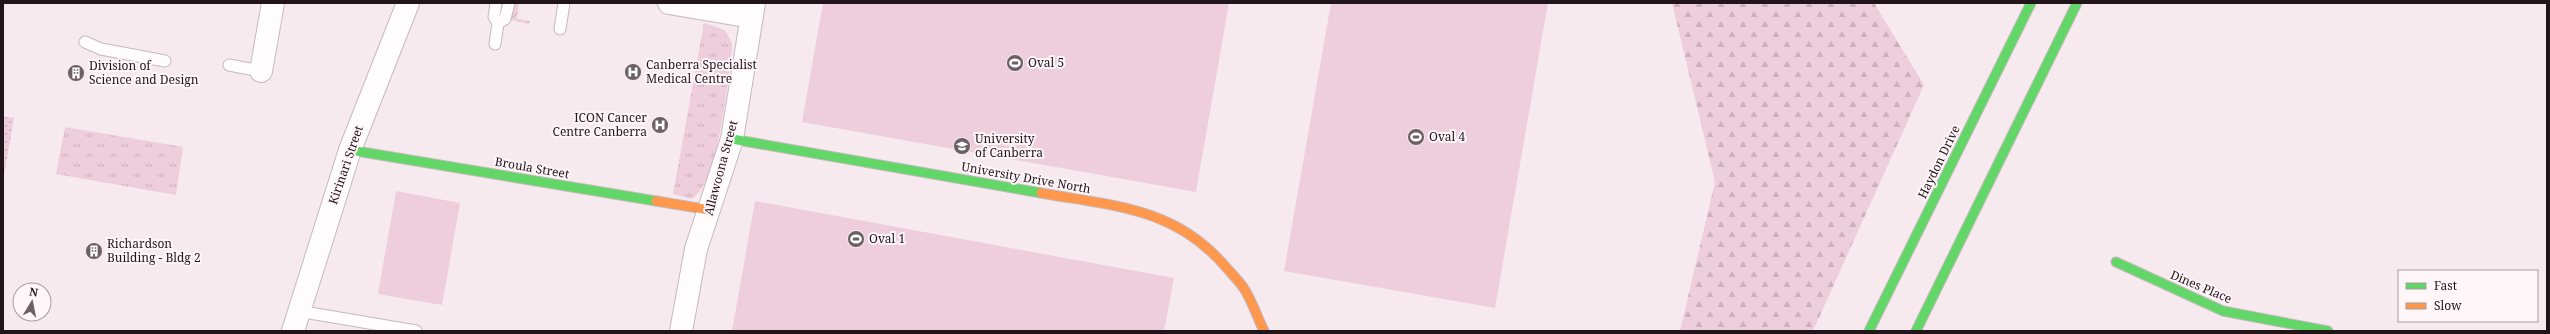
<svg xmlns="http://www.w3.org/2000/svg" width="2550" height="334" font-family="'Noto Serif',serif">
	<style>
		.grass { fill: url(#grass-tufts) }
		.forest { fill: url(#forest-firs) }
		.park { fill: url(#park-dots) }
		.garden { fill: url(#garden-furrows) }
		.pitch { fill: #eecedb }
		.lines { fill: none; stroke-linecap: round; stroke-linejoin: round }
		.lane-casing { stroke: #c5b9be; stroke-width: 13 }
		.street-casing { stroke: #c5b9be; stroke-width: 24 }
		.fast-casing { stroke: #c5b9be; stroke-width: 11 }
		.slow-casing { stroke: #c5b9be; stroke-width: 11 }
		.lane { stroke: #fefcfc; stroke-width: 11 }
		.street { stroke: #fefcfc; stroke-width: 22 }
		.fast { stroke: #63d668; stroke-width: 9 }
		.slow { stroke: #ff974d; stroke-width: 9 }
		.labels { text-anchor: middle; stroke-width: 4; stroke-linejoin: round; paint-order: stroke }
		.poi-label { font-size: 12px; fill: #22151a; stroke: #fef6f9; text-anchor: start }
		.street-label { font-size: 12px; fill: #22151a; stroke: #fef6f9 }
	</style>
	<defs>
		<pattern id="grass-tufts" width="24" height="20" patternUnits="userSpaceOnUse"><rect width="24" height="20" fill="#eecedb"/><path d="M3 7l-1-3M5 7V3M7 7l1-3M15 17l-1-3M17 17v-4M19 17l1-3" fill="none" stroke="#ccb0bb"/></pattern>
		<pattern id="forest-firs" width="22" height="20" patternUnits="userSpaceOnUse"><rect width="22" height="20" fill="#eecedb"/><path d="M5 1l3.5 6h-7zM16 11l3.5 6h-7z" fill="#ccb0bb"/></pattern>
		<pattern id="park-dots" width="8" height="8" patternUnits="userSpaceOnUse"><rect width="8" height="8" fill="#eecedb"/><path d="M2 2h.1M6 6h.1" fill="none" stroke="#ccb0bb" stroke-width="1.8" stroke-linecap="round"/></pattern>
		<pattern id="garden-furrows" width="10" height="10" patternUnits="userSpaceOnUse"><rect width="10" height="10" fill="#eecedb"/><path d="M-1 1l2-2M0 10L10 0M9 11l2-2" fill="none" stroke="#ccb0bb"/></pattern>
	</defs>
	<rect width="100%" height="100%" fill="#f6eaee"/>
	<path class="grass" d="M 704,23 L 725,30 L 732,43 L 732,51 C 727,82 719,186 691,199 L 673,194 Z
		M 65,127 L 183,147 L 176,195 L 56,174 Z"/>
	<path class="forest" d="M 1672,3 L 1874,3 L 1924,85 L 1813,331 L 1680,331 L 1715,182 Z"/>
	<path class="park" d="M 3,116 L 14,118 L 3,182 Z"/>
	<path class="garden" d="M 514,3 L 519,3 L 517,19 L 530,21 L 530,24 L 511,20 Z"/>
	<path class="pitch" d="M 823,3 L 1229,3 L 1196,192 L 802,122 Z
		M 1331,3 L 1548,3 L 1495,308 L 1284,271 Z
		M 396,191 L 460,203 L 442,305 L 378,294 Z
		M 755,201 L 1174,278 L 1164,331 L 732,331 Z"/>
	<g class="lines">
		<g class="lane-casing">
			<path id="lane" d="M 498,23 L 505,19 L 509,3
				M 560,29 L 564,3
				M 85,42 L 101,49 L 165,61
				M 495,44 L 498,23 L 494,17 L 496,3
				M 229,65 L 261,71
				M 298,311 L 416,331"/>
		</g>
		<g class="street-casing">
			<path id="street" d="M 669,3 L 752,17
				M 261,71 L 273,3
				M 293,331 L 350,150 L 408,3
				M 681,331 L 696,249 L 732,139 L 754,3"/>
		</g>
		<g class="fast-casing">
			<path id="fast" d="M 732,139 L 1041,193
				M 350,150 L 656,201
				M 2116,262 L 2223,311 L 2328,331
				M 1869,331 L 2031,3
				M 1916,331 L 2077,3"/>
		</g>
		<g class="slow-casing">
			<path id="slow" d="M 1041,193 C 1113,206 1174,207 1225,266 C 1231,273 1238,280 1243,287 C 1252,300 1257,317 1264,331
				M 656,201 L 710,210"/>
		</g>
		<use href="#lane" class="lane"/>
		<use href="#street" class="street"/>
		<use href="#fast" class="fast"/>
		<use href="#slow" class="slow"/>
	</g>
	<defs>
		<g id="stadium-disc" transform="scale(0.9)"><circle r="9.5" fill="#6c6064" stroke="#fef6f9"/><path d="M0-5a6.5 5 0 1 0 0 10a6.5 5 0 1 0 0-10ZM-3.5-1.8h7v3.6h-7Z" fill="#fff"/></g>
		<g id="hospital-disc" transform="scale(0.9)"><circle r="9.5" fill="#6c6064" stroke="#fef6f9"/><path d="M-5-5h3v3.5h4V-5h3V5h-3V1.5h-4V5h-3Z" fill="#fff"/></g>
		<g id="building-disc" transform="scale(0.9)"><circle r="9.5" fill="#6c6064" stroke="#fef6f9"/><path d="M-4-6H4V6H1V3H-1V6H-4ZM-2.5-4.3h1.7v1.8h-1.7ZM.8-4.3h1.7v1.8H.8ZM-2.5-1h1.7V.8h-1.7ZM.8-1h1.7V.8H.8Z" fill="#fff"/></g>
		<g id="university-disc" transform="scale(0.9)"><circle r="9.5" fill="#6c6064" stroke="#fef6f9"/><path d="M0-5L7-2L0 1L-7-2ZM-4 1L0 2.5L4 1V4Q0 6-4 4Z" fill="#fff"/></g>
	</defs>
	<g fill-rule="evenodd">
		<use href="#stadium-disc" x="1015" y="63"/>
		<use href="#hospital-disc" x="633" y="72"/>
		<use href="#building-disc" x="76" y="73"/>
		<use href="#hospital-disc" x="660" y="125"/>
		<use href="#stadium-disc" x="1416" y="137"/>
		<use href="#university-disc" x="962" y="146"/>
		<use href="#stadium-disc" x="856" y="239"/>
		<use href="#building-disc" x="94" y="251"/>
	</g>
	<g class="labels">
		<g class="poi-label">
			<text x="1028" y="67">Oval 5</text>
			<text x="646" y="69">Canberra Specialist<tspan x="646" dy="14">Medical Centre</tspan></text>
			<text x="89" y="70">Division of<tspan x="89" dy="14">Science and Design</tspan></text>
			<text x="647" y="122" text-anchor="end">ICON Cancer<tspan x="647" dy="14">Centre Canberra</tspan></text>
			<text x="1429" y="141">Oval 4</text>
			<text x="975" y="143">University<tspan x="975" dy="14">of Canberra</tspan></text>
			<text x="869" y="243">Oval 1</text>
			<text x="107" y="248">Richardson<tspan x="107" dy="14">Building - Bldg 2</tspan></text>
		</g>
		<g class="street-label">
			<text transform="translate(1939 162) rotate(-64)" y="4">Haydon Drive</text>
			<text transform="translate(346 165) rotate(-71)" y="4">Kirinari Street</text>
			<text transform="translate(532 168) rotate(10)" y="4">Broula Street</text>
			<text transform="translate(721 168) rotate(-75)" y="4">Allawoona Street</text>
			<text transform="translate(1026 178) rotate(10)" y="4">University Drive North</text>
			<text transform="translate(2201 287) rotate(23)" y="4">Dines Place</text>
		</g>
	</g>
	<rect width="2550" height="334" fill="none" stroke="#22151a" stroke-width="8"/>
	<rect x="2398" y="270" width="140" height="52" fill="#fef6f9" stroke="#a69ca0"/>
	<rect x="2406" y="283" width="20" height="6" fill="#63d668" stroke="#a69ca0"/>
	<text x="2434" y="290" font-size="12" fill="#22151a">Fast</text>
	<rect x="2406" y="303" width="20" height="6" fill="#ff974d" stroke="#a69ca0"/>
	<text x="2434" y="310" font-size="12" fill="#22151a">Slow</text>
	<g transform="translate(32 302) rotate(10)"><circle r="19" fill="#fef6f9" stroke="#a69ca0"/>
	<path d="M0-3L7 15L0 10L-7 15Z" fill="#6c6064"/>
	<text y="-6" font-size="11" font-weight="bold" text-anchor="middle" fill="#22151a">N</text>
	</g>
</svg>
